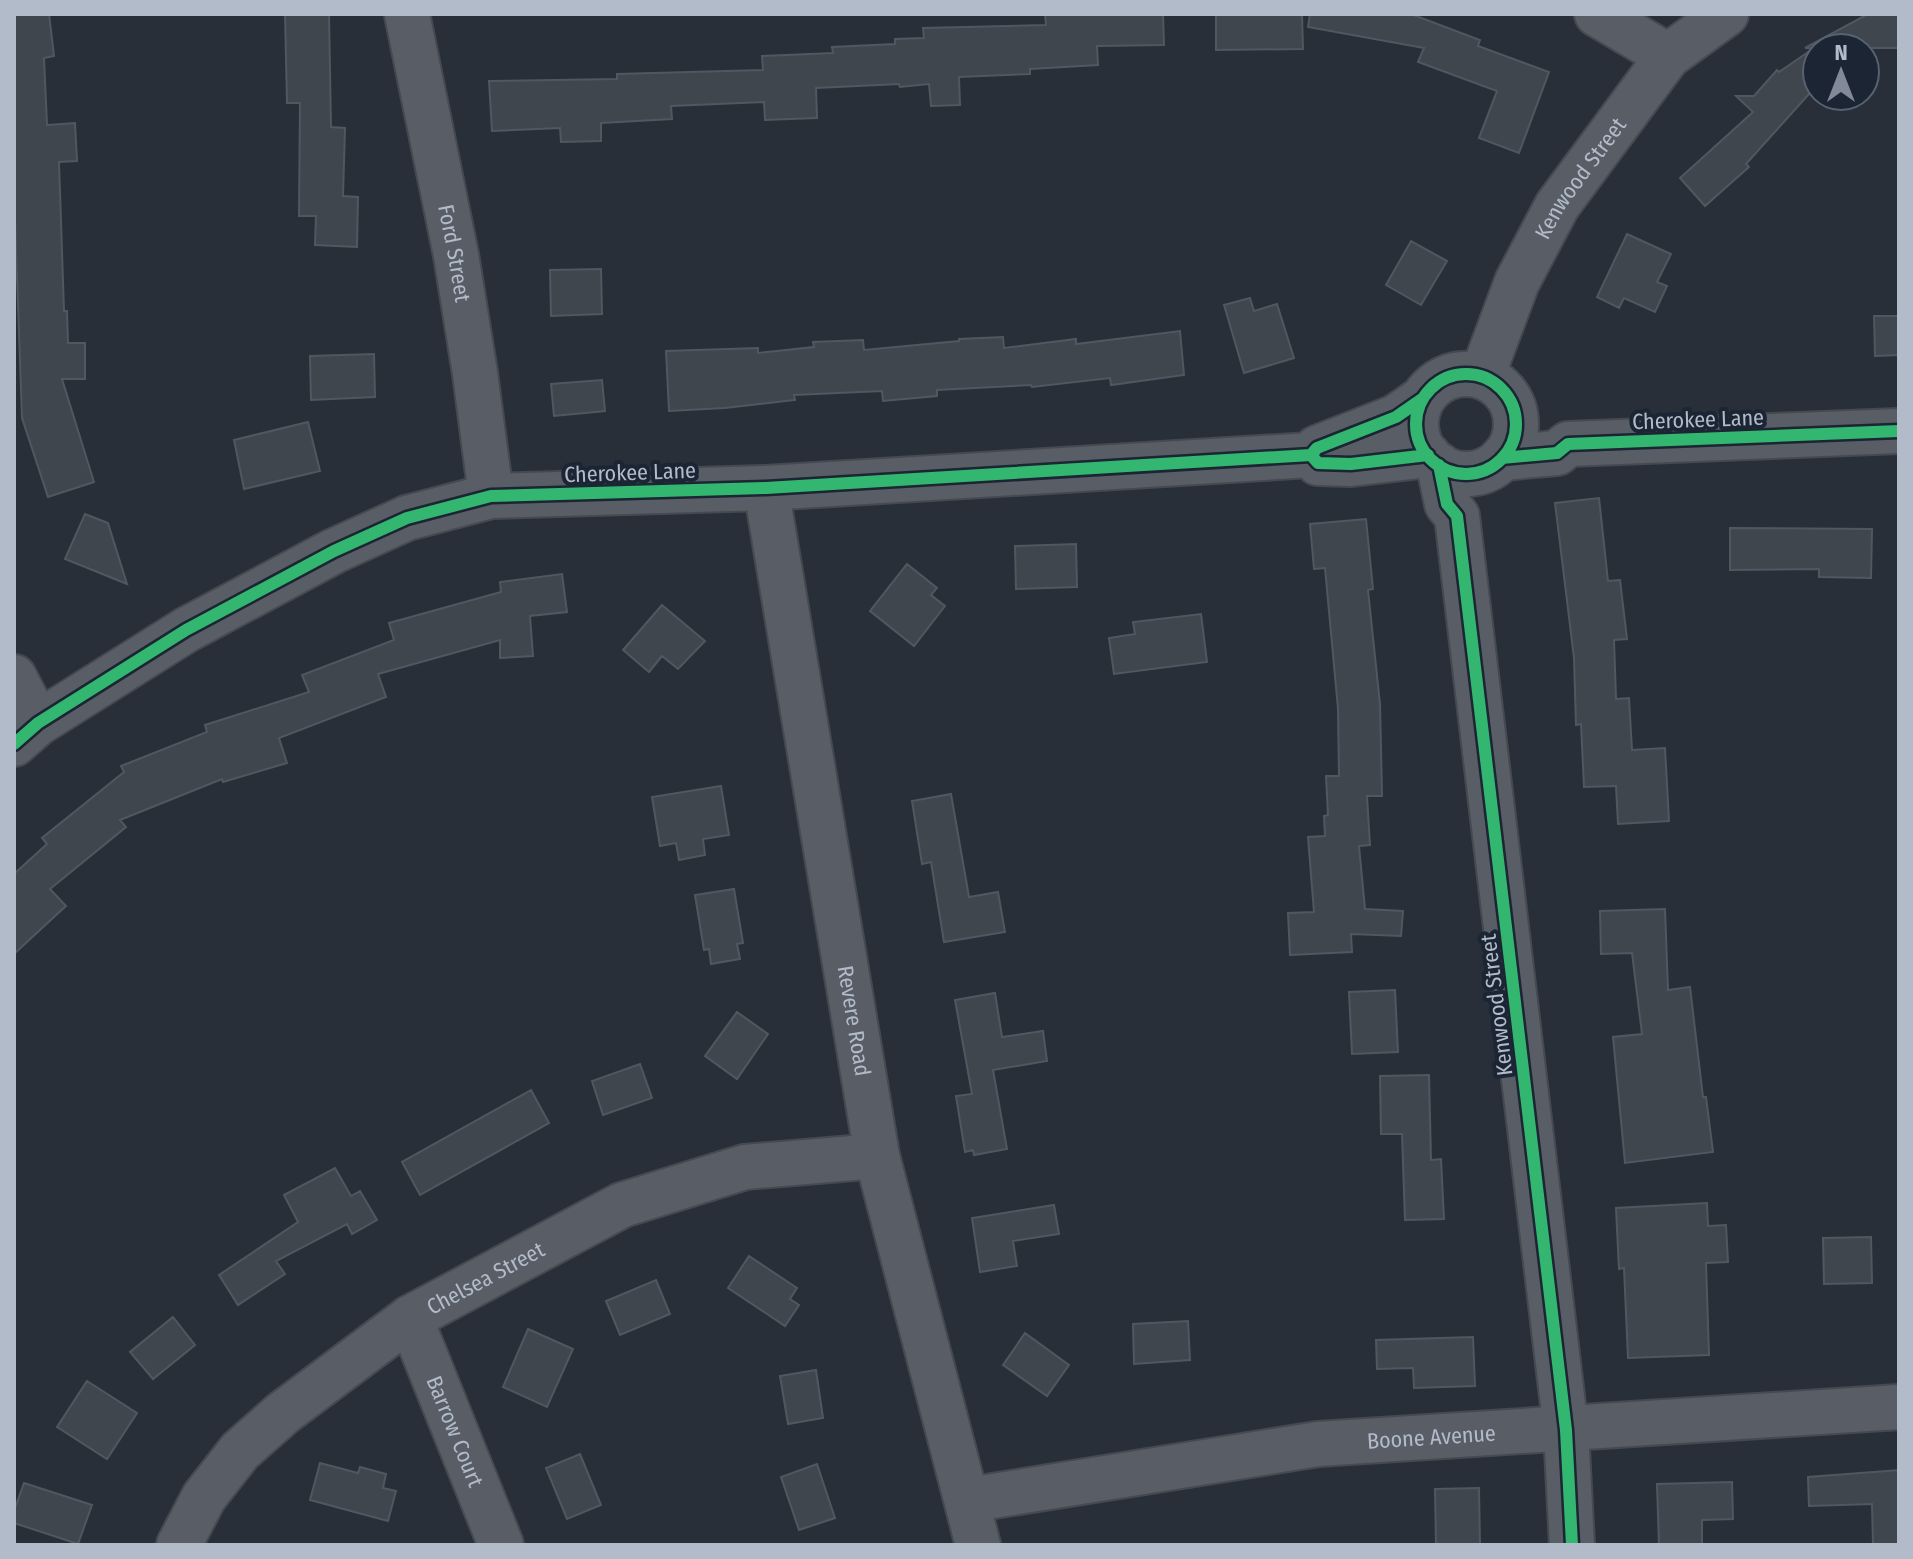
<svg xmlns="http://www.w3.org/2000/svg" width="1913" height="1559" font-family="'Fira Sans Condensed',sans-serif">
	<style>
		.building { fill: #40464e; stroke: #515760; stroke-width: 2 }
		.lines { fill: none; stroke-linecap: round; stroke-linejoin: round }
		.minor-casing { stroke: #454a51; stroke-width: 48 }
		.minor { stroke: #595e66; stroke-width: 44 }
		.cycleway-casing { stroke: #1b2534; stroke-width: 17 }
		.cycleway { stroke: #33b770; stroke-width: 12 }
		.labels { text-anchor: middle; stroke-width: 8; stroke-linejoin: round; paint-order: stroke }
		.street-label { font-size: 22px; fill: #b2bbca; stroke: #1b2534 }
	</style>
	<rect width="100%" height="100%" fill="#292f39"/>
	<path class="building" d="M 14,14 L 49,14 L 54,56 L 44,58 L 47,125 L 75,123 L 77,161 L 59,162 L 64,311 L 67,311 L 68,343 L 85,343 L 85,379 L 62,379 L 94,482 L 48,497 L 22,418 L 14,191 Z
		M 285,14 L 329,14 L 331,127 L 345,128 L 343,196 L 358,197 L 357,247 L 315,245 L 316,216 L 299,216 L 300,103 L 287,103 Z
		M 1045,14 L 1163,14 L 1164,45 L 1097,46 L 1098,65 L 1030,69 L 1030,74 L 959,77 L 960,105 L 931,106 L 929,84 L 900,87 L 899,84 L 816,88 L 817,118 L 765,120 L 764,102 L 671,106 L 672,119 L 601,123 L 601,141 L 561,142 L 560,128 L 492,131 L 489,81 L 617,79 L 617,74 L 763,70 L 762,56 L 833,53 L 832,47 L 895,44 L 895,39 L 924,38 L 923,28 L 1046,25 Z
		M 1216,14 L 1302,14 L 1303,49 L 1216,50 Z
		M 1310,14 L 1411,14 L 1480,40 L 1478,46 L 1549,72 L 1519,153 L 1479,138 L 1497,91 L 1418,62 L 1424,48 L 1308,27 Z
		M 1868,14 L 1899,14 L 1899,48 L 1817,48 L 1817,85 L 1746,164 L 1749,167 L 1705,206 L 1680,178 L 1753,112 L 1736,96 L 1754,96 L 1777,70 L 1779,72 L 1814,48 L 1805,48 Z
		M 1627,234 L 1671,254 L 1657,282 L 1667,286 L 1655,312 L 1624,298 L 1619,308 L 1597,297 Z
		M 1411,241 L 1447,261 L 1421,305 L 1386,285 Z
		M 601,269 L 602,314 L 551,316 L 550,270 Z
		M 1250,298 L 1254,311 L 1277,304 L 1294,358 L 1244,373 L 1224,305 Z
		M 1874,316 L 1899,316 L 1899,355 L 1875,356 Z
		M 1180,331 L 1184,375 L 1111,385 L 1110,378 L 1032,387 L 1031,385 L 937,390 L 937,396 L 883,401 L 882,391 L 794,395 L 795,400 L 725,408 L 669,411 L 666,351 L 758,348 L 758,353 L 814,347 L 813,342 L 863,340 L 864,350 L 959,341 L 959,339 L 1003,337 L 1004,348 L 1076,339 L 1076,344 Z
		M 374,354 L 375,397 L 311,400 L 310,356 Z
		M 602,380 L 605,411 L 554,416 L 551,384 Z
		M 308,422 L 320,471 L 244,489 L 234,440 Z
		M 1599,498 L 1608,581 L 1620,580 L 1627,639 L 1614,640 L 1616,699 L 1629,698 L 1632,750 L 1665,748 L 1669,821 L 1618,824 L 1616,786 L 1584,787 L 1581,724 L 1576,725 L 1574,658 L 1555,503 Z
		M 85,514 L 108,523 L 127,584 L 65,559 Z
		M 1366,519 L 1373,589 L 1368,590 L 1380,704 L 1382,796 L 1367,796 L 1370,845 L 1359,846 L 1365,909 L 1403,911 L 1401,936 L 1351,934 L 1352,952 L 1290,955 L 1288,913 L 1314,912 L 1308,837 L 1325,836 L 1324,816 L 1328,815 L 1326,776 L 1339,776 L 1338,709 L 1325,568 L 1314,569 L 1310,524 Z
		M 1730,528 L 1872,529 L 1871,578 L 1819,577 L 1819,569 L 1730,570 Z
		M 1076,544 L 1077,587 L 1016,589 L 1015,546 Z
		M 907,564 L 937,588 L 931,595 L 945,606 L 914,646 L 870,611 Z
		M 562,574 L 567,612 L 530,616 L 533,656 L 500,658 L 500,640 L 378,674 L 386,697 L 279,738 L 287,763 L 223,782 L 222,779 L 120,820 L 126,827 L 50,889 L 66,906 L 14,954 L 14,874 L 47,844 L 42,838 L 124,772 L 121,766 L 207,732 L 205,725 L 309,692 L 302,675 L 394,640 L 389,623 L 501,592 L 500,582 Z
		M 662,605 L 705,641 L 678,669 L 662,656 L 649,672 L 623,650 Z
		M 1201,614 L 1207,662 L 1114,674 L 1109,638 L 1135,634 L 1133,622 Z
		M 721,786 L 729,835 L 703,839 L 705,855 L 679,860 L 676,843 L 660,846 L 652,797 Z
		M 951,794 L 969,897 L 998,892 L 1005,932 L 944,942 L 931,862 L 922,864 L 912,801 Z
		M 734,889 L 743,943 L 737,944 L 740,959 L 711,964 L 709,949 L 704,950 L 695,895 Z
		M 1665,909 L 1668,990 L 1690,987 L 1703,1097 L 1706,1097 L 1713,1152 L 1625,1163 L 1613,1037 L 1642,1034 L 1632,953 L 1601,954 L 1600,911 Z
		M 1395,990 L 1398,1052 L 1352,1054 L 1349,992 Z
		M 995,993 L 1002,1037 L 1043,1031 L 1047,1061 L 993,1070 L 1007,1149 L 974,1155 L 973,1150 L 965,1152 L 956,1096 L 972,1094 L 955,1000 Z
		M 737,1012 L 768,1034 L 737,1079 L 705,1056 Z
		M 640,1064 L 652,1098 L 603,1115 L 592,1081 Z
		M 1429,1075 L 1431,1160 L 1441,1159 L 1444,1219 L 1405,1220 L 1402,1134 L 1381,1134 L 1380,1076 Z
		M 531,1090 L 549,1123 L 420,1195 L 402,1162 Z
		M 335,1168 L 351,1196 L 360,1191 L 377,1220 L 352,1234 L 347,1224 L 276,1261 L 285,1274 L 238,1305 L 219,1275 L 298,1222 L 284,1195 Z
		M 1707,1203 L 1708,1226 L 1726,1225 L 1728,1262 L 1706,1263 L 1709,1355 L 1628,1358 L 1624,1268 L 1619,1269 L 1616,1208 Z
		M 1054,1205 L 1059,1234 L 1013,1241 L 1017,1266 L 980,1272 L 972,1218 Z
		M 1871,1237 L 1872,1283 L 1824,1284 L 1823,1238 Z
		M 749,1256 L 797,1288 L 790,1299 L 799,1305 L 785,1326 L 728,1288 Z
		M 656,1280 L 670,1314 L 620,1335 L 606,1301 Z
		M 173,1317 L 195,1345 L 153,1379 L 130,1352 Z
		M 1188,1321 L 1190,1360 L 1134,1364 L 1133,1324 Z
		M 528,1329 L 573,1349 L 547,1407 L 503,1387 Z
		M 1025,1333 L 1069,1365 L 1047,1396 L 1003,1365 Z
		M 1473,1337 L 1475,1386 L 1414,1388 L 1413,1368 L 1377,1369 L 1376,1340 Z
		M 816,1370 L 823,1418 L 788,1424 L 780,1376 Z
		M 87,1381 L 137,1413 L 107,1459 L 57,1427 Z
		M 580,1454 L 601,1505 L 567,1519 L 546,1468 Z
		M 320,1463 L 358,1473 L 360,1467 L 386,1474 L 383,1488 L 396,1491 L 388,1521 L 310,1500 Z
		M 817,1464 L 835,1518 L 799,1530 L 781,1477 Z
		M 1899,1470 L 1899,1545 L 1873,1545 L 1872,1504 L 1809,1506 L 1808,1477 Z
		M 1732,1482 L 1733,1519 L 1702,1520 L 1702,1545 L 1659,1545 L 1657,1484 Z
		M 24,1483 L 92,1505 L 78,1544 L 14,1523 L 14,1511 Z
		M 1479,1488 L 1480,1545 L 1436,1545 L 1435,1489 Z"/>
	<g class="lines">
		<g class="minor-casing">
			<g id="minor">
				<path id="s1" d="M 407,14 L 456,255 L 475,373 L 491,496"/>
				<path d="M 1597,14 L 1668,56"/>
				<circle cx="1466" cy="424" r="50"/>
				<path id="s2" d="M 1482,376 L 1517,282 L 1557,206 L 1668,56 L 1726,14"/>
				<path d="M 1311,455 L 1318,463 L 1351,464 L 1428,455"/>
				<path d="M 1502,458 L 1557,453 L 1568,444 L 1899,431"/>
				<path d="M 1439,465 L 1447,504 L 1457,516 L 1566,1430 L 1572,1545"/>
				<path id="s3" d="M 766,488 L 877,1156 L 978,1545"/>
				<path d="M 14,677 L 38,723"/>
				<path d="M 14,744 L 38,723 L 186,630 L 334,551 L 407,518 L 491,496 L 766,488 L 1311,455 L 1317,448 L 1396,417 L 1422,399"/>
				<path id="s4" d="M 410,1318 L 501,1545"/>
				<path id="s5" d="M 968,1500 L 1318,1444 L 1899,1407"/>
				<path id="s6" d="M 179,1545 L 204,1497 L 240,1451 L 283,1413 L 410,1318 L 622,1205 L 745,1167 L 877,1156"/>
			</g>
		</g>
		<use href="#minor" class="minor"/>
		<g class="cycleway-casing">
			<path id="cycleway" d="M1416 424a50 50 0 1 1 100 0a50 50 0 1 1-100 0Z
				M 1311,455 L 1318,463 L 1351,464 L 1428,455
				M 1502,458 L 1557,453 L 1568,444 L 1899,431
				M 1439,465 L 1447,504 L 1457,516 L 1566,1430 L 1572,1545
				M 14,744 L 38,723 L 186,630 L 334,551 L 407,518 L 491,496 L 766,488 L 1311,455 L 1317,448 L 1396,417 L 1422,399"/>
		</g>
		<use href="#cycleway" class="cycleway"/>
	</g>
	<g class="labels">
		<g class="street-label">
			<text dy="8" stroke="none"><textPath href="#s2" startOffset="222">Kenwood Street</textPath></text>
			<text dy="8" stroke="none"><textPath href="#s1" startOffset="244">Ford Street</textPath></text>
			<text transform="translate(1698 419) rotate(-2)" y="8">Cherokee Lane</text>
			<text transform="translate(630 472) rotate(-2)" y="8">Cherokee Lane</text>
			<text transform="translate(1496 1005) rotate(-97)" y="8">Kenwood Street</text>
			<text dy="8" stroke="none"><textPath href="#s3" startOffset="540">Revere Road</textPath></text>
			<text dy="8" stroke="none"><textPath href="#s6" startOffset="414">Chelsea Street</textPath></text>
			<text dy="8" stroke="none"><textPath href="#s4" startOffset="122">Barrow Court</textPath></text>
			<text dy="8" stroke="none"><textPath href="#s5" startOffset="468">Boone Avenue</textPath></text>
		</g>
	</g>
	<rect width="1913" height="1559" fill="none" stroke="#b2bbca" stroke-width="32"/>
	<g transform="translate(1841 72)"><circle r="38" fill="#1b2534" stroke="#576170" stroke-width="2"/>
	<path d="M0-6L14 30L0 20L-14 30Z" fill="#828a97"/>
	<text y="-12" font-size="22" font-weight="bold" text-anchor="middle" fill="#b2bbca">N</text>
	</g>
</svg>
